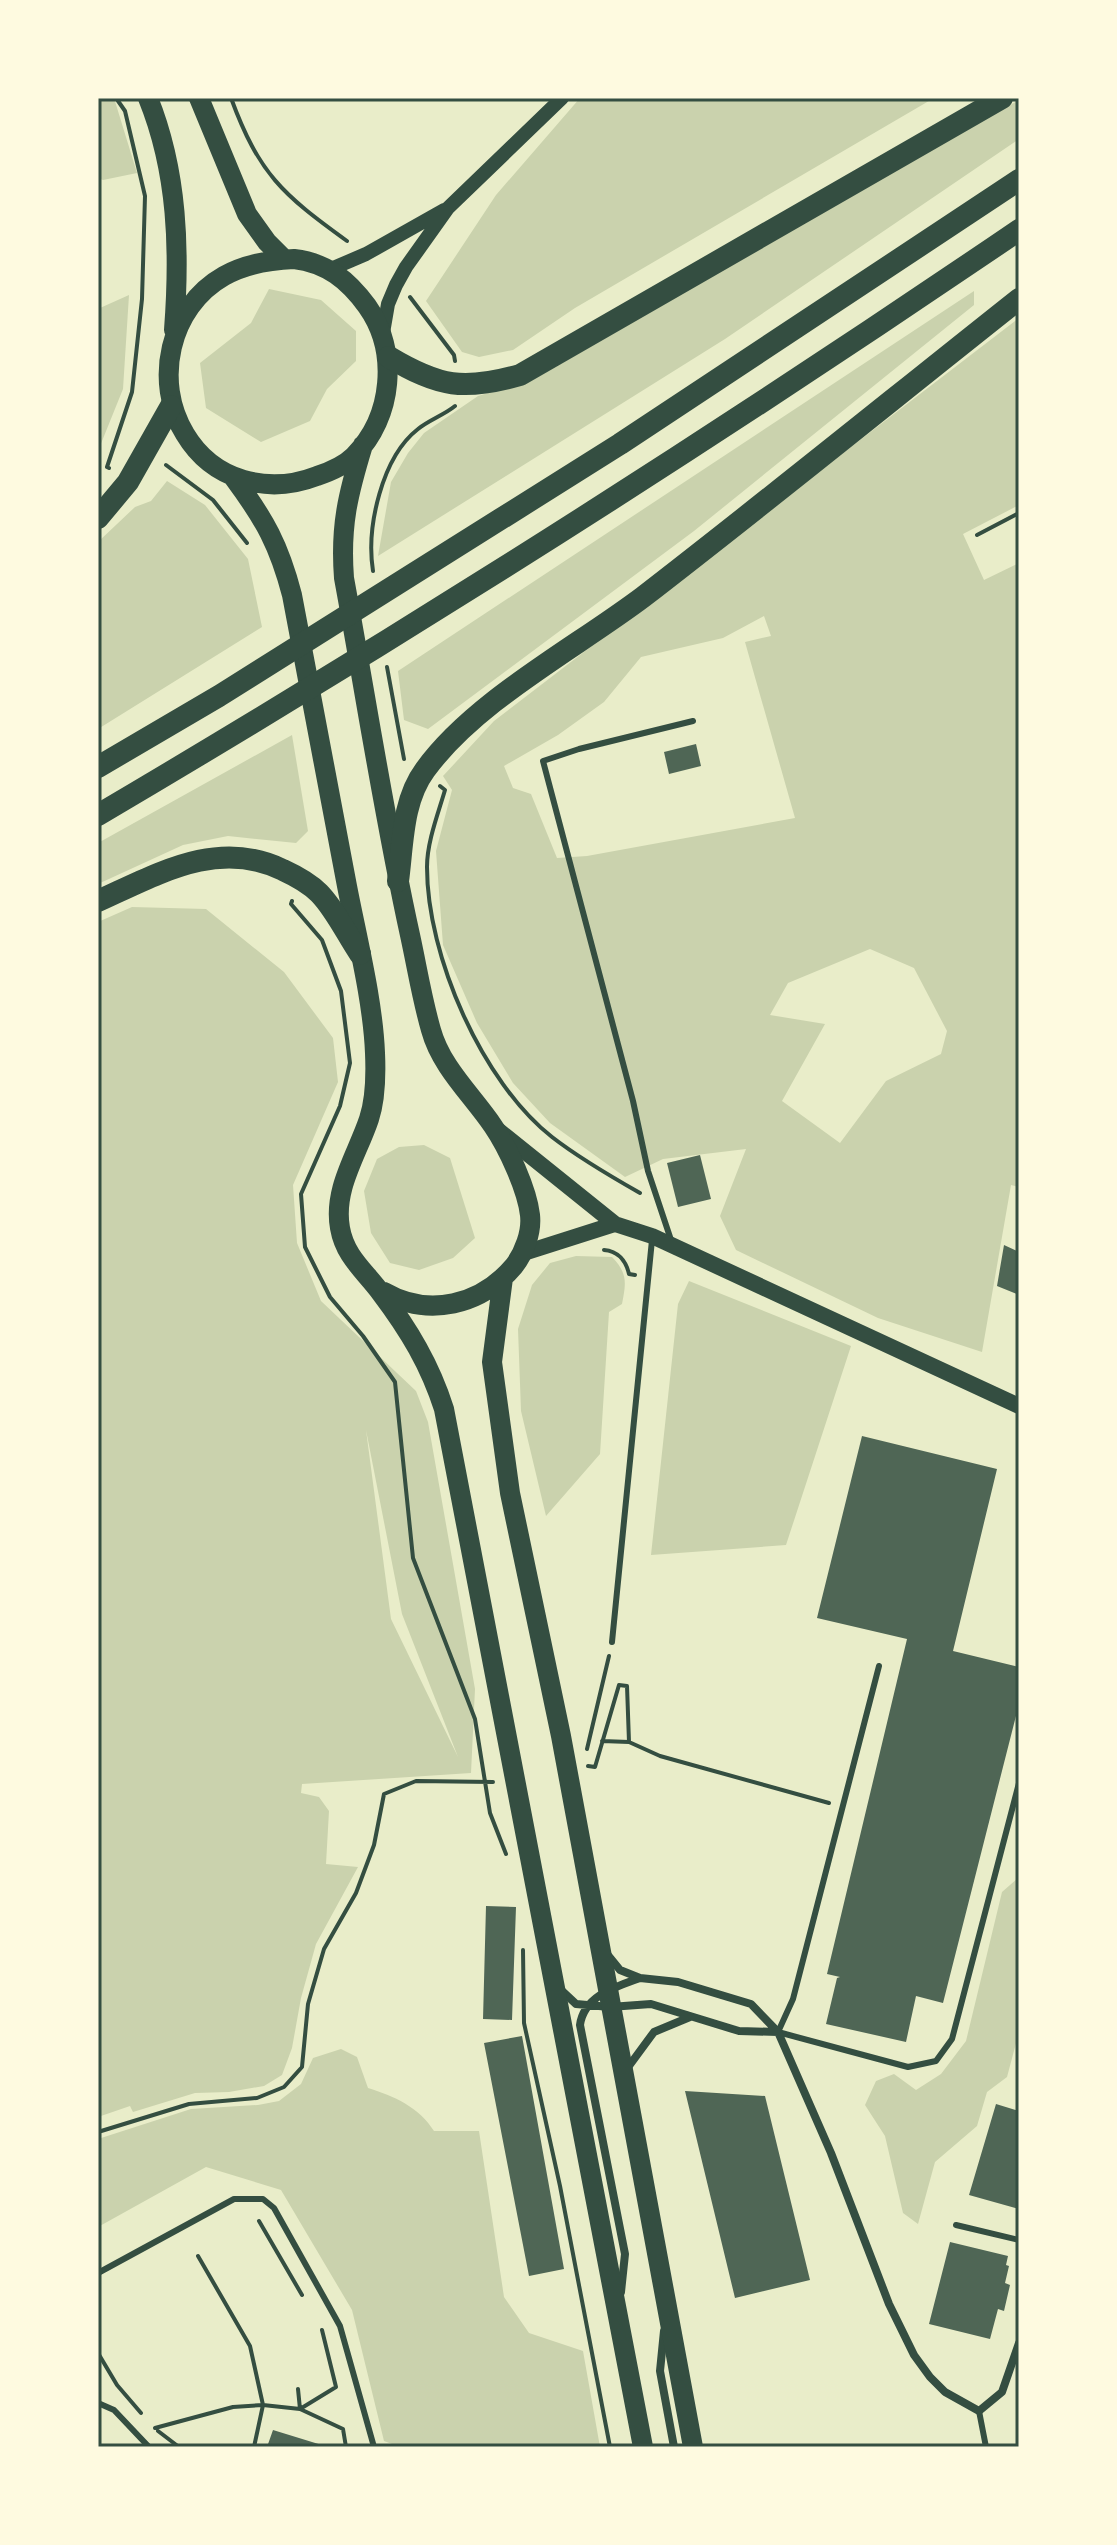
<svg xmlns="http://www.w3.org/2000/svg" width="1117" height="2545" font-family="Cabin,sans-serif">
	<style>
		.green { fill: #cad2ad; fill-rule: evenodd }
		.building { fill: #4f6655 }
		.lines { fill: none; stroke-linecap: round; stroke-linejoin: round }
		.path { stroke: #344e41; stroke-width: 4 }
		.service { stroke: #344e41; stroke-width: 6 }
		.minor { stroke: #344e41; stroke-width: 8 }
		.tertiary { stroke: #344e41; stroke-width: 14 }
		.secondary { stroke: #344e41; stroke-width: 16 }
		.primary { stroke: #344e41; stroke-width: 20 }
		.trunk { stroke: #344e41; stroke-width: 22 }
		.neatline { fill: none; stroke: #344e41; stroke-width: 3 }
	</style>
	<rect width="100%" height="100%" fill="#e9edc9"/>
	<path class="green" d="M 98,98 L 114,98 L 137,173 L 103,180 L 98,178 Z
		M 580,98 L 934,98 L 575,308 L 513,350 L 479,357 L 462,352 L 426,301 L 496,195 Z
		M 1019,100 L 1019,139 L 725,339 L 378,556 L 391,482 L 408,453 L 424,433 L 478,396 L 534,379 Z
		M 269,289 L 321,300 L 356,331 L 356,361 L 327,389 L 310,421 L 261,442 L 206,408 L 200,363 L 251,323 Z
		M 974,291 L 974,305 L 694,531 L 428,729 L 404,720 L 398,671 Z
		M 129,295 L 123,389 L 98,451 L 98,316 L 100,308 Z
		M 1019,318 L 1019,505 L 963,534 L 984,580 L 1019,563 L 1019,1187 L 1011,1185 L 982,1352 L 878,1318 L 736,1250 L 720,1216 L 746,1149 L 663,1159 L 625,1177 L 550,1123 L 513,1083 L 477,1023 L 443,945 L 436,851 L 452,790 L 443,776 L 494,721 ZM 764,616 L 771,636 L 745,642 L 795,818 L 587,856 L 557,858 L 531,794 L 513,788 L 504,766 L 558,735 L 604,702 L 641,657 L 723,638 ZM 870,949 L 914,968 L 947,1031 L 941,1054 L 886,1081 L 840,1143 L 782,1101 L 825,1024 L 770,1015 L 788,983 Z
		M 167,481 L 205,505 L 248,559 L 262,627 L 98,729 L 98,542 L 135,507 L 151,501 Z
		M 292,735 L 308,831 L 296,843 L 228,836 L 183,845 L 98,884 L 98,843 Z
		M 132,907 L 206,909 L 284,972 L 333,1038 L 338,1082 L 293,1185 L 297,1243 L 321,1301 L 416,1391 L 428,1422 L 475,1689 L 471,1773 L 302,1784 L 301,1793 L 319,1797 L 329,1811 L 326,1864 L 358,1867 L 316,1944 L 301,1998 L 292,2048 L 282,2075 L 264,2086 L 229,2092 L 195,2093 L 133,2112 L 130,2106 L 98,2117 L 98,922 ZM 366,1430 L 402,1614 L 458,1757 L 391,1619 Z
		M 424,1145 L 450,1158 L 475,1238 L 453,1258 L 419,1270 L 390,1263 L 371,1233 L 364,1191 L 377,1159 L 399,1147 Z
		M 576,1256 L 612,1257 C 628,1273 626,1284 622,1304 L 609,1312 L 600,1454 L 546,1516 L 521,1411 L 518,1329 L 532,1285 L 550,1263 Z
		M 689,1281 L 851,1346 L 786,1545 L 651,1555 L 678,1304 Z
		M 1019,1877 L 1019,2032 L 1007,2077 L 987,2092 L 977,2126 L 935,2162 L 918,2224 L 903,2213 L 885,2136 L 865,2105 L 876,2081 L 894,2074 L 916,2090 L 941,2074 L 966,2041 L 1002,1892 Z
		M 341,2049 L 357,2057 L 368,2088 C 394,2096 419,2107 434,2131 L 479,2131 L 504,2297 L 529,2333 L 583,2351 L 600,2447 L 400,2447 L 384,2441 L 352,2310 L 281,2190 L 206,2167 L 98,2227 L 98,2139 L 191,2109 L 258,2105 L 279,2101 L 301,2084 L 313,2058 Z"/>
	<path class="building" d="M 696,744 L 701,766 L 669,774 L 664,752 Z
		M 700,1155 L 711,1199 L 678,1207 L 667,1163 Z
		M 1004,1245 L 1017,1251 L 1019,1245 L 1019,1295 L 997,1286 Z
		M 862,1436 L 997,1469 L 953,1651 L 1019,1667 L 1019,1704 L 943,2003 L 916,1996 L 906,2042 L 826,2024 L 837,1978 L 840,1977 L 827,1974 L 907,1639 L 817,1618 Z
		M 486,1906 L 516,1907 L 512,2020 L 483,2019 Z
		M 522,2036 L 564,2269 L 529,2276 L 484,2043 Z
		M 685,2091 L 765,2096 L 810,2280 L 735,2298 Z
		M 996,2104 L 1019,2111 L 1019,2209 L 969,2195 Z
		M 950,2242 L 1008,2256 L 1006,2265 L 1009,2266 L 1005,2283 L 1010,2285 L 1004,2311 L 998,2309 L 990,2339 L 929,2324 Z
		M 273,2430 L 325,2446 L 325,2447 L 267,2447 Z"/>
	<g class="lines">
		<path class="path" d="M 231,98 C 259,174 282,194 347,241
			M 410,297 L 454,355 L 455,361
			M 166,465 L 213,500 L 247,543
			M 109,468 L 107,467 L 132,392 L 142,299 L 145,196 L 125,111 L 116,98
			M 977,535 L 1019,513
			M 373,571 C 366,527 382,457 418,429 C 429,420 444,415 455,406
			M 387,667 L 404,759
			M 440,786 L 445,790 C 438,814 427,842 427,867 C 427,956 482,1082 552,1137 C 579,1158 610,1176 640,1193
			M 292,901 L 291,904 L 322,940 L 341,991 L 350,1063 L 340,1106 L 301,1194 L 305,1247 L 330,1297 L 363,1336 L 395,1382 L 413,1558 L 475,1719 L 490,1813 L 506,1854
			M 604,1250 C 618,1251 626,1261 629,1274 L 635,1275
			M 602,1741 L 629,1742 L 660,1756 L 829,1803
			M 587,1749 L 609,1656
			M 588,1766 L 595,1767 L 619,1685 L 627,1686 L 629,1742
			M 523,1950 L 524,2023 L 560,2186 L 610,2447
			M 98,2132 L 189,2104 L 257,2098 L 284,2087 L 302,2067 L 308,2004 L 324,1949 L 356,1893 L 374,1845 L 384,1794 L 416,1781 L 493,1782
			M 259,2221 L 302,2295
			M 198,2256 L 250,2346 L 263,2405 L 254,2447
			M 98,2353 L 117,2385 L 141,2413
			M 298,2389 L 300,2409 L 343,2429 L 346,2447
			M 155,2428 L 233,2407 L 263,2405 L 300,2409 L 336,2387 L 322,2330
			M 158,2431 L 179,2447"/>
		<path class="service" d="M 672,1243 L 648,1171 L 633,1101 L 543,761 L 579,749 L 693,721
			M 612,1642 L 652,1240
			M 879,1666 L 793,1999 L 778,2032 L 908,2067 L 936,2061 L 952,2039 L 1019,1783
			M 956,2225 L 1019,2240
			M 98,2273 L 234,2199 L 263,2199 L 274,2208 L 340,2326 L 374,2447
			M 98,2403 L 114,2410 L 149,2447
			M 979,2411 L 986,2447"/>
		<path class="minor" d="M 607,1954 L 620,1970 L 640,1978 L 678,1982 L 751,2004 L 778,2032 L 831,2153 L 889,2304 L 914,2355 L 930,2377 L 945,2392 L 979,2411 L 1002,2392 L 1019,2343
			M 561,1990 L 576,2004 L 610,2007 L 651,2004 L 739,2031 L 778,2032
			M 626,2070 L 654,2032 L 690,2017
			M 621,2292 L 625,2254 L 580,2025 C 584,1996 615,1987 640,1978
			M 664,2331 L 660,2371 L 674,2447"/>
		<path class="tertiary" d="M 331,269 L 366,254 L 444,210
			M 383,333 L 388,304 L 396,285 L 406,267 L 448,208 L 562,98"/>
		<path class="secondary" d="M 498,1130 L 615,1224 L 652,1236 L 1019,1406
			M 524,1253 L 615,1224"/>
		<path class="primary" d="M 148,98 C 178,172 180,251 174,330
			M 199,98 L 247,214 L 267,242 L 284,259
			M 294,259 C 327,263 348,280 367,306 C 399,351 393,417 354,456 C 344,466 329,472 317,476 C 268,495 213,481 185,434 C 153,382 169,307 224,276 C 245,264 270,260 294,259 Z
			M 363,445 C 348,494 340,526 344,578 C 366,697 384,817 410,935 C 417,967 422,999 431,1030 C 441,1067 472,1095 493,1126 C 508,1148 527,1189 530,1215 C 532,1232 524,1253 514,1266 C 481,1305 429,1318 384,1292
			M 234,478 C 265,520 279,545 292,595 C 311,692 329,789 347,886 C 357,938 373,1001 375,1053 C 376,1075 376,1098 369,1119 C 357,1155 333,1189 340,1228 C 345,1257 365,1271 381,1293 C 409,1330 430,1365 444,1409 L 643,2447
			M 503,1278 L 492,1362 L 510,1493 L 561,1736 L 693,2447"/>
		<path class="trunk" d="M 389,357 C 439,387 464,391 520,375 L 1002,98
			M 98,518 L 128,482 L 171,406
			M 98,767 L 219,696 L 620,444 L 1019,180
			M 98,815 C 412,630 718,435 1019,230
			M 398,881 C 403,844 402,801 425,770 C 475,701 574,649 643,597 C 770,499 894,398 1019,299
			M 98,901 C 158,874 218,838 283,870 C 296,876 309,883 319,893 C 335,909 347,935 360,954"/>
	</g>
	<rect width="1117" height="2545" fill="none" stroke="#fefae0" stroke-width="200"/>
	<rect x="100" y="100" width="917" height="2345" class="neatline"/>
</svg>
